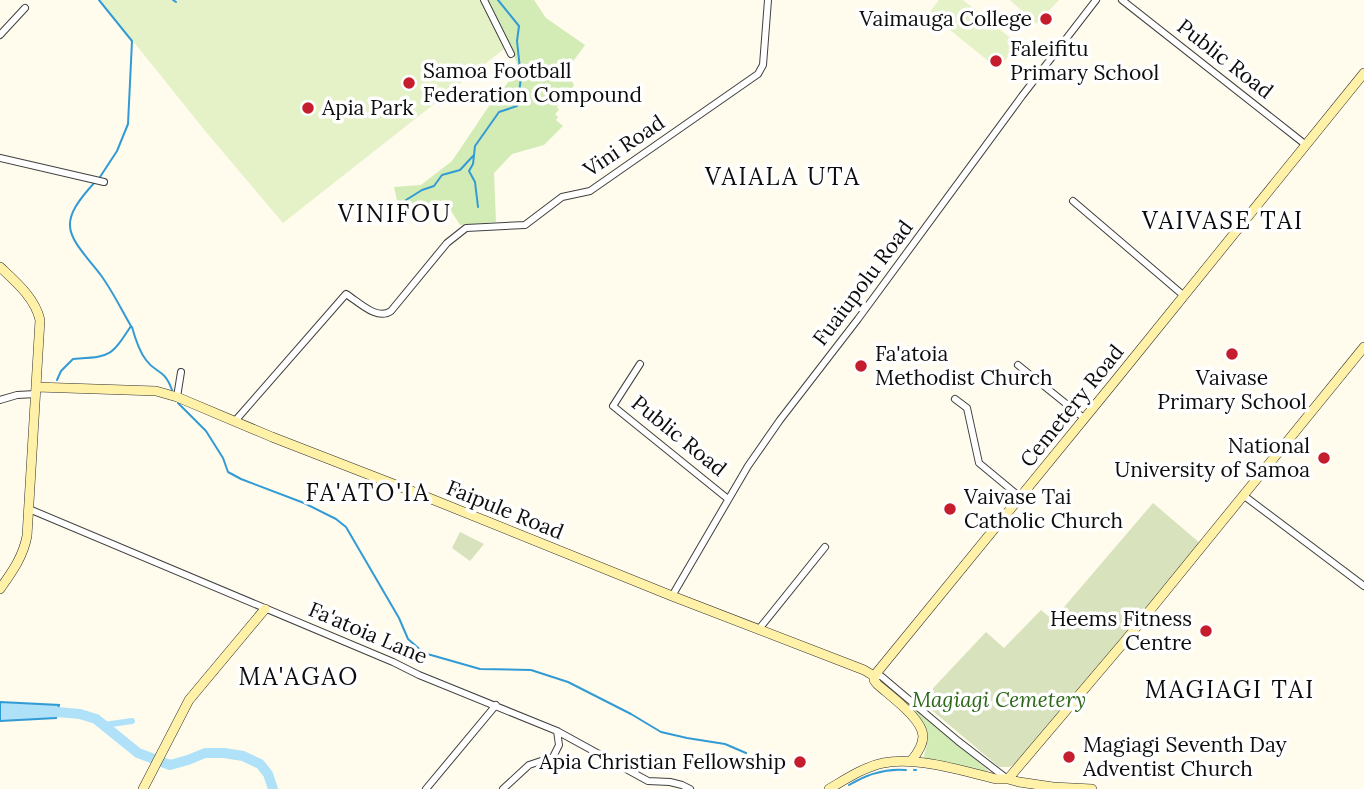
<svg xmlns="http://www.w3.org/2000/svg" width="1364" height="789" font-family="Lora,serif">
	<style>
		.green { fill: #d3ecb5 }
		.cemetery { fill: #d8e2bd }
		.pitch { fill: #e5f2c7 }
		.water { fill: #afe1f9; stroke: #329bd5; stroke-width: 2 }
		.lines { fill: none; stroke-linecap: round; stroke-linejoin: round }
		.stream { stroke: #329bd5; stroke-width: 2 }
		.canal { stroke: #afe1f9; stroke-width: 6 }
		.river { stroke: #afe1f9; stroke-width: 10 }
		.street-casing { stroke: #404040; stroke-width: 8 }
		.secondary-casing { stroke: #2f2f2f; stroke-width: 10 }
		.street { stroke: #fff; stroke-width: 6 }
		.secondary { stroke: #fff2a8; stroke-width: 9 }
		.poi-dot { fill: #c51d2d; stroke: #fff; stroke-width: 2.5 }
		.labels { text-anchor: middle; stroke-width: 7; stroke-linejoin: round; paint-order: stroke }
		.poi-label { font-size: 21px; fill: #0d0d0d; stroke: #fff; text-anchor: start }
		.street-label { font-size: 21px; fill: #0d0d0d; stroke: #fff }
		.park-label { font-size: 21px; font-style: italic; fill: #2d681a; stroke: #fff }
		.quarter-label { font-size: 24px; letter-spacing: 2px; fill: #0d0d0d; stroke: #fff }
	</style>
	<rect width="100%" height="100%" fill="#fffbed"/>
	<path class="green" d="M 485,0 L 534,0 L 546,18 L 585,45 L 566,71 L 574,85 L 566,99 L 563,98 L 557,107 L 559,110 L 555,114 L 558,117 L 556,120 L 563,126 L 544,145 L 512,154 L 494,173 L 496,222 L 460,225 L 444,200 L 400,214 L 394,187 L 421,185 L 452,161 L 491,103 L 519,69 L 511,47 Z
		M 881,681 L 988,770 L 987,772 L 927,759 L 924,757 C 925,750 929,743 928,735 C 925,716 894,694 880,682 Z"/>
	<path class="cemetery" d="M 1153,503 L 1201,544 L 1018,763 L 1009,767 L 999,767 L 921,701 L 986,632 L 1004,648 L 1041,610 L 1053,620 Z
		M 460,532 L 484,544 L 470,561 L 452,548 Z"/>
	<path class="pitch" d="M 100,0 L 482,0 L 504,49 L 283,223 L 206,132 Z
		M 939,0 L 963,0 L 1018,44 L 998,69 L 929,13 Z
		M 1010,0 L 1059,0 L 1036,24 Z"/>
	<path class="water" d="M 0,702 L 59,705 L 56,718 L 0,721 Z"/>
	<g class="lines">
		<path class="stream" d="M 99,0 L 132,41 L 128,124 L 117,151 L 100,177
			M 173,0 L 176,2
			M 406,200 L 422,190 L 434,186 L 442,175 L 460,170 L 473,156
			M 478,207 L 475,182 L 469,171 L 473,164 L 475,146 L 499,112 L 517,106 L 521,78 L 517,41 L 519,26 L 498,0
			M 132,327 C 135,338 139,351 146,360 C 156,374 164,368 172,390
			M 57,380 L 61,371 L 73,359 C 111,356 110,358 131,326 C 121,309 112,290 100,274 C 67,233 55,225 96,181
			M 178,403 L 206,431 L 223,458 L 228,472 L 241,479 L 304,503 L 336,519 L 346,527 L 399,618 L 408,639 L 424,653 L 480,669 L 531,670 L 568,682 L 631,714 L 661,732 L 687,738 L 725,744 L 746,753
			M 914,770 L 916,770
			M 849,785 C 867,774 885,768 906,770"/>
		<path class="canal" d="M 104,725 L 132,721"/>
		<path class="river" d="M 45,711 L 80,714 L 96,719 L 138,753 L 170,765 L 188,760 L 205,753 L 224,753 L 243,756 L 260,764 L 268,774 L 273,789"/>
		<g class="street-casing">
			<path id="street" d="M 484,0 L 511,54
				M 1122,0 L 1306,145
				M 0,35 L 25,8
				M 0,158 L 104,182
				M 1073,201 L 1183,295
				M 640,364 L 613,406 L 728,499
				M 1018,365 L 1085,419
				M 177,397 L 181,372
				M 955,399 L 967,408 L 979,463 L 1020,497
				M 0,400 L 17,395 L 36,394
				M 235,421 L 346,294 C 359,302 377,321 391,311 L 447,243 L 466,228 L 525,225 L 562,197 L 590,191 L 758,74 L 763,65 L 768,0
				M 1243,495 L 1364,586
				M 29,509 L 393,662 L 419,675 L 557,731 L 648,781 L 670,782 L 682,785 L 690,789
				M 672,596 L 748,466 L 780,420 L 858,319 L 1022,96 L 1096,0
				M 759,629 L 825,547
				M 875,676 L 881,676 L 958,741 L 1006,778
				M 426,789 L 496,705
				M 503,789 L 529,765 L 553,757 L 559,745 L 557,731"/>
		</g>
		<g class="secondary-casing">
			<path id="secondary" d="M 0,267 C 16,282 35,298 40,320 L 27,536 C 23,557 12,572 0,589
				M 36,387 L 156,391 L 177,397 L 272,437 L 419,494 L 672,596 L 864,670 L 874,676
				M 911,761 C 917,754 923,746 923,736 C 922,718 890,696 877,684 L 874,680 L 874,676 L 1115,381 L 1364,73
				M 1008,779 L 1125,641 L 1364,347
				M 143,789 L 189,700 L 265,609
				M 829,789 C 846,779 864,767 883,763 C 915,756 964,771 996,779 L 1008,779 L 1019,782 L 1053,787 L 1092,789"/>
		</g>
		<use href="#street" class="street"/>
		<use href="#secondary" class="secondary"/>
	</g>
	<g class="poi-dot">
		<circle cx="1046" cy="19" r="7"/>
		<circle cx="996" cy="61" r="7"/>
		<circle cx="409" cy="83" r="7"/>
		<circle cx="308" cy="108" r="7"/>
		<circle cx="1232" cy="354" r="7"/>
		<circle cx="861" cy="366" r="7"/>
		<circle cx="1324" cy="458" r="7"/>
		<circle cx="950" cy="509" r="7"/>
		<circle cx="1206" cy="631" r="7"/>
		<circle cx="1069" cy="757" r="7"/>
		<circle cx="800" cy="762" r="7"/>
	</g>
	<g class="labels">
		<g class="poi-label">
			<text x="1032" y="26" text-anchor="end">Vaimauga College</text>
			<text x="1010" y="56">Faleifitu<tspan x="1010" dy="24">Primary School</tspan></text>
			<text x="423" y="78">Samoa Football<tspan x="423" dy="24">Federation Compound</tspan></text>
			<text x="322" y="115">Apia Park</text>
			<text x="875" y="361">Fa'atoia<tspan x="875" dy="24">Methodist Church</tspan></text>
			<text x="1232" y="385" text-anchor="middle">Vaivase<tspan x="1232" dy="24">Primary School</tspan></text>
			<text x="1310" y="453" text-anchor="end">National<tspan x="1310" dy="24">University of Samoa</tspan></text>
			<text x="964" y="504">Vaivase Tai<tspan x="964" dy="24">Catholic Church</tspan></text>
			<text x="1192" y="626" text-anchor="end">Heems Fitness<tspan x="1192" dy="24">Centre</tspan></text>
			<text x="1083" y="752">Magiagi Seventh Day<tspan x="1083" dy="24">Adventist Church</tspan></text>
			<text x="786" y="769" text-anchor="end">Apia Christian Fellowship</text>
		</g>
		<g class="street-label">
			<text transform="translate(1225 59) rotate(38)" y="7">Public Road</text>
			<text transform="translate(624 146) rotate(-34)" y="7">Vini Road</text>
			<text transform="translate(863 283) rotate(-53)" y="7">Fuaiupolu Road</text>
			<text transform="translate(1072 406) rotate(-51)" y="7">Cemetery Road</text>
			<text transform="translate(679 436) rotate(39)" y="7">Public Road</text>
			<text transform="translate(505 510) rotate(22)" y="7">Faipule Road</text>
			<text transform="translate(368 633) rotate(23)" y="7">Fa'atoia Lane</text>
		</g>
		<g class="park-label">
			<text x="999" y="707">Magiagi Cemetery</text>
		</g>
		<g class="quarter-label">
			<text x="783" y="185">VAIALA UTA</text>
			<text x="395" y="222">VINIFOU</text>
			<text x="1223" y="229">VAIVASE TAI</text>
			<text x="368" y="501">FA'ATO'IA</text>
			<text x="299" y="685">MA'AGAO</text>
			<text x="1230" y="698">MAGIAGI TAI</text>
		</g>
	</g>
</svg>
